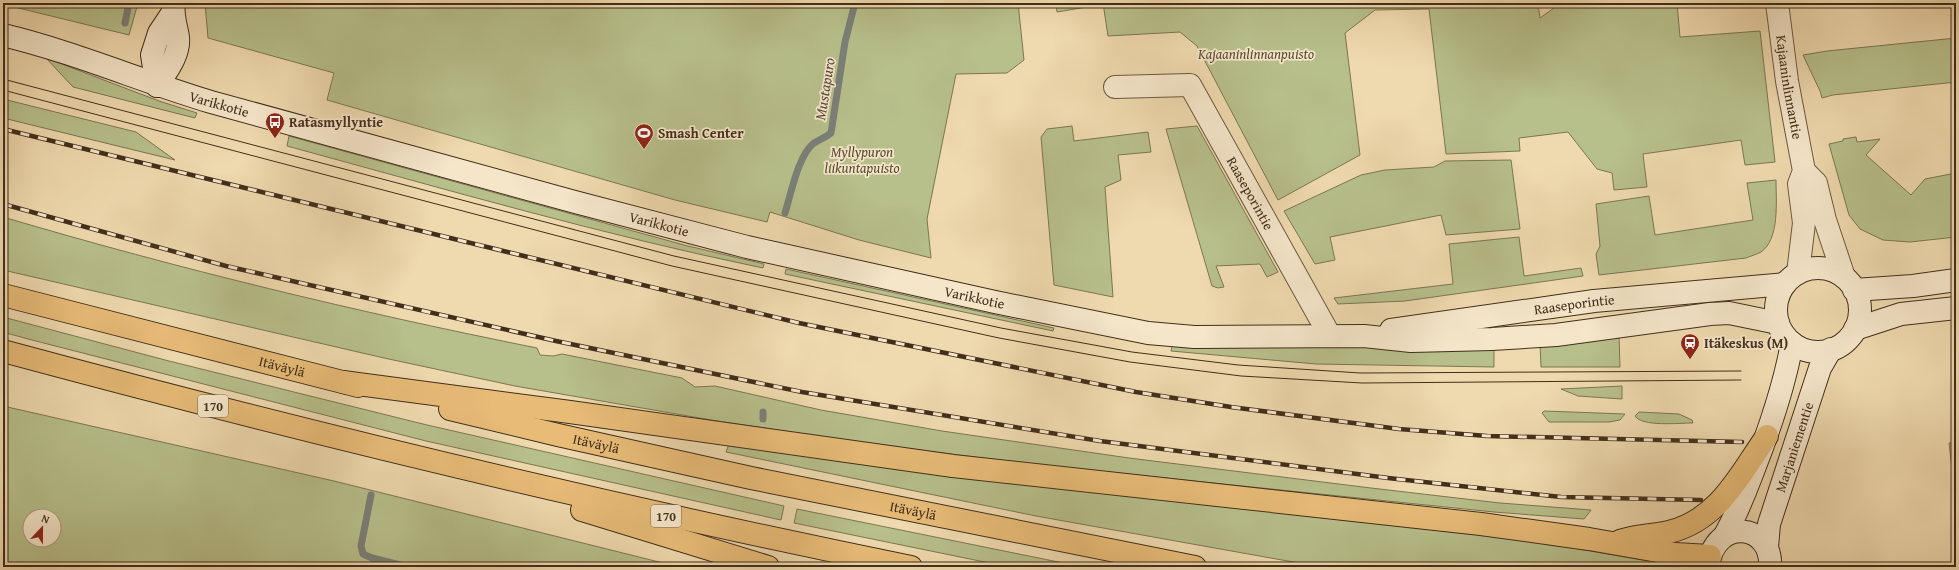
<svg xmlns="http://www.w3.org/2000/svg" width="1959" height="570" font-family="'Gentium Book Plus',serif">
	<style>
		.green { fill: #b7bf8b; stroke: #7c7653; fill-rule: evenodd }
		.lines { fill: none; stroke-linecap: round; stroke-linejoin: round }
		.stream { stroke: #7a8078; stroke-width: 7 }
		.street-casing { stroke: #6c5940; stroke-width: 24 }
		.secondary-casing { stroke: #412e1b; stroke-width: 24 }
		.highway-casing { stroke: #412e1b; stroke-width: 24 }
		.street { stroke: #f5e6ca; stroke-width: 22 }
		.secondary { stroke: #f5e6ca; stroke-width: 22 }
		.highway { stroke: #e8bc77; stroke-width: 22 }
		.tram { stroke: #412e1b; stroke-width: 1 }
		.rail-casing { stroke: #412e1b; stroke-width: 4.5 }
		.rail { stroke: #f5e6ca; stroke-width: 3; stroke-dasharray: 9; stroke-linecap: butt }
		.labels { text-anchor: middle; stroke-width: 3.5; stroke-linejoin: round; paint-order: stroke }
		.shield { fill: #f5e6ca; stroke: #776550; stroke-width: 1 }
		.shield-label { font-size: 13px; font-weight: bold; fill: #412e1b }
		.park-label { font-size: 14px; font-style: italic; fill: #594b31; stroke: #f5e6ca }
		.street-label { font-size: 14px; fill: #412e1b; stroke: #f5e6ca }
		.poi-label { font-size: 14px; font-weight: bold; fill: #412e1b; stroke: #f5e6ca; text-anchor: start }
		.water-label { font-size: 15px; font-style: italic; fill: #54493a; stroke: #f5e6ca }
	</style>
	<rect width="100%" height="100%" fill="#efd9ae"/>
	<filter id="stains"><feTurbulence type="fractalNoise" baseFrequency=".005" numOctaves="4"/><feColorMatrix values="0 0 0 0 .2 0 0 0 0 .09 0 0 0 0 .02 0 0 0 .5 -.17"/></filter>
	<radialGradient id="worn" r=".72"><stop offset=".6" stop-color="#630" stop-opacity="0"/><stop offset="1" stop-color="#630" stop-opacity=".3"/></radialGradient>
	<path class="green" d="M 5,3 L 138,3 L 129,35 L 6,5 Z
		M 205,3 L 1018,3 L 1024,60 L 1007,73 L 956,74 L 927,219 L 931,258 L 859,240 L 770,212 L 767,222 L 675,200 L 327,100 L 334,73 L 208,38 Z
		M 1056,3 L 1086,3 L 1087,7 L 1057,12 Z
		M 1103,3 L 1538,3 L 1540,18 L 1561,3 L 1677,3 L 1680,37 L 1760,31 L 1775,162 L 1745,165 L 1741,140 L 1643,154 L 1647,187 L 1614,190 L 1612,173 L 1597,169 L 1568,132 L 1519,138 L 1520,151 L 1446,154 L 1429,9 L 1375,10 L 1345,33 L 1360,155 L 1278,200 L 1197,46 L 1180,32 L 1108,36 Z
		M 1956,38 L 1956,82 L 1833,95 L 1822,98 L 1820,91 L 1803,55 L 1827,51 Z
		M 46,58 L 159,101 L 197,113 L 195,118 L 73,87 Z
		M 3,99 L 136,132 L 175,160 L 3,118 Z
		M 1072,126 L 1074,141 L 1148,132 L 1151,152 L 1118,155 L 1121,180 L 1105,187 L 1113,297 L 1054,285 L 1041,137 L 1047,129 Z
		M 1197,126 L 1278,272 L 1267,277 L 1260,264 L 1216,266 L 1224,287 L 1218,288 L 1212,286 L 1166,129 Z
		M 289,136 L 684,245 L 764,264 L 763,268 C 603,235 445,189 287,146 Z
		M 1856,137 L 1857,142 L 1880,139 L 1866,155 L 1911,195 L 1925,179 L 1956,173 L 1956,237 L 1910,242 L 1883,240 L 1860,229 L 1849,215 L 1829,144 L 1843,141 L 1843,139 Z
		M 1511,160 L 1520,229 L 1446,235 L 1441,215 L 1330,237 L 1335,260 L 1315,264 L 1284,211 L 1361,175 L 1385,170 L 1434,167 L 1445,161 Z
		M 1776,180 C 1776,200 1780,239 1761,252 C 1757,254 1751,256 1746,258 L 1599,275 L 1596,254 L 1600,246 L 1596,204 L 1649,196 L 1655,235 L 1753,220 L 1747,183 Z
		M 3,217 C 179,269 357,312 537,348 L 540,355 L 553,356 L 562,354 L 682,378 L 695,387 L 715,386 L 821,410 L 942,431 L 1129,458 L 1371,488 L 1500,503 L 1591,510 L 1584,519 L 1494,512 L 1029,464 L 872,444 L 717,421 L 515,386 L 384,358 L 3,270 Z
		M 1519,237 L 1524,276 L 1581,268 L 1583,276 L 1405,301 L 1338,304 L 1334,298 L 1453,284 L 1449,244 Z
		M 786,269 L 1054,328 L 1053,331 L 785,274 Z
		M 3,317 L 165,360 L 427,425 L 784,506 L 781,520 L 426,441 L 28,339 L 3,332 Z
		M 1619,334 L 1620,367 L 1541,367 L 1540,344 Z
		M 1494,345 L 1494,367 L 1316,364 L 1171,351 L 1172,346 L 1354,347 Z
		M 1622,386 L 1622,399 L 1578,396 L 1561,389 Z
		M 3,406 L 334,481 L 679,567 L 3,567 ZM 30,516 L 54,516 L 54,540 L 30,540 Z
		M 1544,411 L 1625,414 L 1620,420 L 1609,422 L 1549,422 L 1542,413 Z
		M 1639,412 L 1679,414 L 1692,420 L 1693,423 C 1679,423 1642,427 1635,416 Z
		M 1956,442 L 1956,503 L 1949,443 Z
		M 729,444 L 1515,538 L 1649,561 L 1648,567 L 1321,567 L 1036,516 L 726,452 Z
		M 797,509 L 1083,567 L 1009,567 L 794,523 Z"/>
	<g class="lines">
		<path class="stream" d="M 125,23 L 129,3
			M 785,213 C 791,194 798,155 814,143 C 820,139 825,138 831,133 L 845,42 L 855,3
			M 763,419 L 763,412
			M 371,495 L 361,546 L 363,554 L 372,558 L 408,567"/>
		<g class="street-casing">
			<g id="street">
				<path id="s1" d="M 1777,3 L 1787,81 L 1804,171 L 1799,184 L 1804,223 L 1798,273"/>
				<path id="s2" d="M 1115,87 L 1190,85 L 1330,336"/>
				<path d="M 1804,171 L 1816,183 L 1825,220 L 1844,277"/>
			</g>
		</g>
		<g class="secondary-casing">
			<g id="secondary">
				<path id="s3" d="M 3,35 C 74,52 141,81 211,102 L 575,202 L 747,247 L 995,302 L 1148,333 L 1194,337 L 1364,336 L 1411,341 L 1492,339 L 1556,335 L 1710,314 L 1729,313 L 1778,323"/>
				<path d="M 157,86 C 166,72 180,55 178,37 C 176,25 172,15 174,3"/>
				<path d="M 157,86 L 152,55 L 159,33 L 173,12"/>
				<circle cx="1818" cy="310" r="42"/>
				<path d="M 1854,290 L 1913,286 L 1956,280"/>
				<path d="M 1855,329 L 1901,314 L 1956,308"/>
				<path id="s4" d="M 1391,330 L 1594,301 L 1785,284"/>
				<path d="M 1725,535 C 1736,515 1744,495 1752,474 C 1769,431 1784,388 1792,343"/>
				<path id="s5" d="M 1767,547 L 1769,524 L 1820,368 L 1831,349"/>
				<path d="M 1708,567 C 1714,516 1773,523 1770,567"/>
			</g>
		</g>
		<g class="highway-casing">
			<g id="highway">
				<path id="s6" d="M 3,295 L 358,386"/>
				<path d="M 3,351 C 303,432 606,505 911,567"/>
				<path d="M 343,382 L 570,412 L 953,466 L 1481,524 L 1589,539 L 1675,554 L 1710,556"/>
				<path id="s7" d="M 450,409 L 558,435 L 751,478 L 1195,567"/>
				<path d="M 582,510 L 768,567"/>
				<path d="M 1620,541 C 1638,535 1652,536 1669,532 C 1719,520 1740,474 1767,436"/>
			</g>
		</g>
		<use href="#street" class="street"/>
		<use href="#secondary" class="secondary"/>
		<use href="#highway" class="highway"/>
		<path class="tram" d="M 3,79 L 674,256 L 1001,328 L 1132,352 L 1238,365 L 1360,373 L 1741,371
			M 3,90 L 672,266 L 999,338 L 1130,362 L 1241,376 L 1362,383 L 1741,380"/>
		<g class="rail-casing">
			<path id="rail" d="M 3,129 L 799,323 L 1136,392 L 1231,407 L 1399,429 L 1487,436 L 1742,442
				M 3,204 L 226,266 L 556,341 L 802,392 L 1100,441 L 1388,478 L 1561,497 L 1701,500"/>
		</g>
		<use href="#rail" class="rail"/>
	</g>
	<defs>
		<g id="bus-pin" transform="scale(1)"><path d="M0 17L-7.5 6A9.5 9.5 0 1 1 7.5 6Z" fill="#8f2418" stroke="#f5e6ca"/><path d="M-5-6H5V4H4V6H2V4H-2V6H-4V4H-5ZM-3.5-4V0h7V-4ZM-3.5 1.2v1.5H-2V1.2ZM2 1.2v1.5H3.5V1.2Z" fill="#fff"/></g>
		<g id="stadium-pin" transform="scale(1)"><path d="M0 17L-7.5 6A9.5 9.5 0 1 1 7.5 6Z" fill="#8f2418" stroke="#f5e6ca"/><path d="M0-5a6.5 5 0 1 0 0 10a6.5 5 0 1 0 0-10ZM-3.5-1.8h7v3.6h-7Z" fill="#fff"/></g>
		<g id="station-pin" transform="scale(1)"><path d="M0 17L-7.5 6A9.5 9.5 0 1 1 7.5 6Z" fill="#8f2418" stroke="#f5e6ca"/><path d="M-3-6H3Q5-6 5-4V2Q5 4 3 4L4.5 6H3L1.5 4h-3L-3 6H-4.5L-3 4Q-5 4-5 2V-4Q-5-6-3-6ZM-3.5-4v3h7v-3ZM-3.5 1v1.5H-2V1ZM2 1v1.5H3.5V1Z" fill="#fff"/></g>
	</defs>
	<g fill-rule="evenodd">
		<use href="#bus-pin" x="275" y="122"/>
		<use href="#stadium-pin" x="644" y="133"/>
		<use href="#station-pin" x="1690" y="343"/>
	</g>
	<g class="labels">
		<g class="shield">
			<rect x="198" y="395" width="30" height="22" rx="3"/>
			<rect x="651" y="505" width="30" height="22" rx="3"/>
		</g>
		<g class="shield-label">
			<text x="213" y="411">170</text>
			<text x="666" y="521">170</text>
		</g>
		<g class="park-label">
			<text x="1256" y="59">Kajaaninlinnanpuisto</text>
			<text x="862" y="157">Myllypuron<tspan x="862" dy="16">liikuntapuisto</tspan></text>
		</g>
		<g class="street-label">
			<text dy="5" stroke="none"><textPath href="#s1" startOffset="85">Kajaaninlinnantie</textPath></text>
			<text dy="5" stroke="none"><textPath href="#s3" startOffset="227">Varikkotie</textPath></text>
			<text dy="5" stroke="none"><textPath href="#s2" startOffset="199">Raaseporintie</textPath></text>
			<text dy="5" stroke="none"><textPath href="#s3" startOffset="683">Varikkotie</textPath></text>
			<text dy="5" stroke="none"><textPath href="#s3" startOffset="1007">Varikkotie</textPath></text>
			<text dy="5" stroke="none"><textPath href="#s4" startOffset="185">Raaseporintie</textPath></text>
			<text dy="5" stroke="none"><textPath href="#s6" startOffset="288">Itäväylä</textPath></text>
			<text dy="5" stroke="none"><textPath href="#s7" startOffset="150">Itäväylä</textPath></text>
			<text dy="5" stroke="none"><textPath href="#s5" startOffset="104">Marjaniementie</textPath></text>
			<text dy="5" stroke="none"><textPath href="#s7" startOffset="474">Itäväylä</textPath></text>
		</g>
		<g class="poi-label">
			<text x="289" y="127">Ratasmyllyntie</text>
			<text x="658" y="138">Smash Center</text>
			<text x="1704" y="348">Itäkeskus (M)</text>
		</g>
		<g class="water-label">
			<text transform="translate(825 89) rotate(-81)" y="5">Mustapuro</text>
		</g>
	</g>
	<rect width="1959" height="570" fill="none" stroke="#efd9ae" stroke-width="16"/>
	<rect x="4" y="4" width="1951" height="562" fill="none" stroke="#412e1b" stroke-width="2"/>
	<rect x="8" y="8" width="1943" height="554" fill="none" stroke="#412e1b"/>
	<g transform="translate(42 528) rotate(22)"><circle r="19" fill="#f5e6ca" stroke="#ad9c84"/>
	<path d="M0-3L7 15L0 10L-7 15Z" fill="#8f2418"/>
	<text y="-6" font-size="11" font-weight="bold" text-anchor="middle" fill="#412e1b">N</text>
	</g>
	<rect width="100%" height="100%" filter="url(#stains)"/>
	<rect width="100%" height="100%" fill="url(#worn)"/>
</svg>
